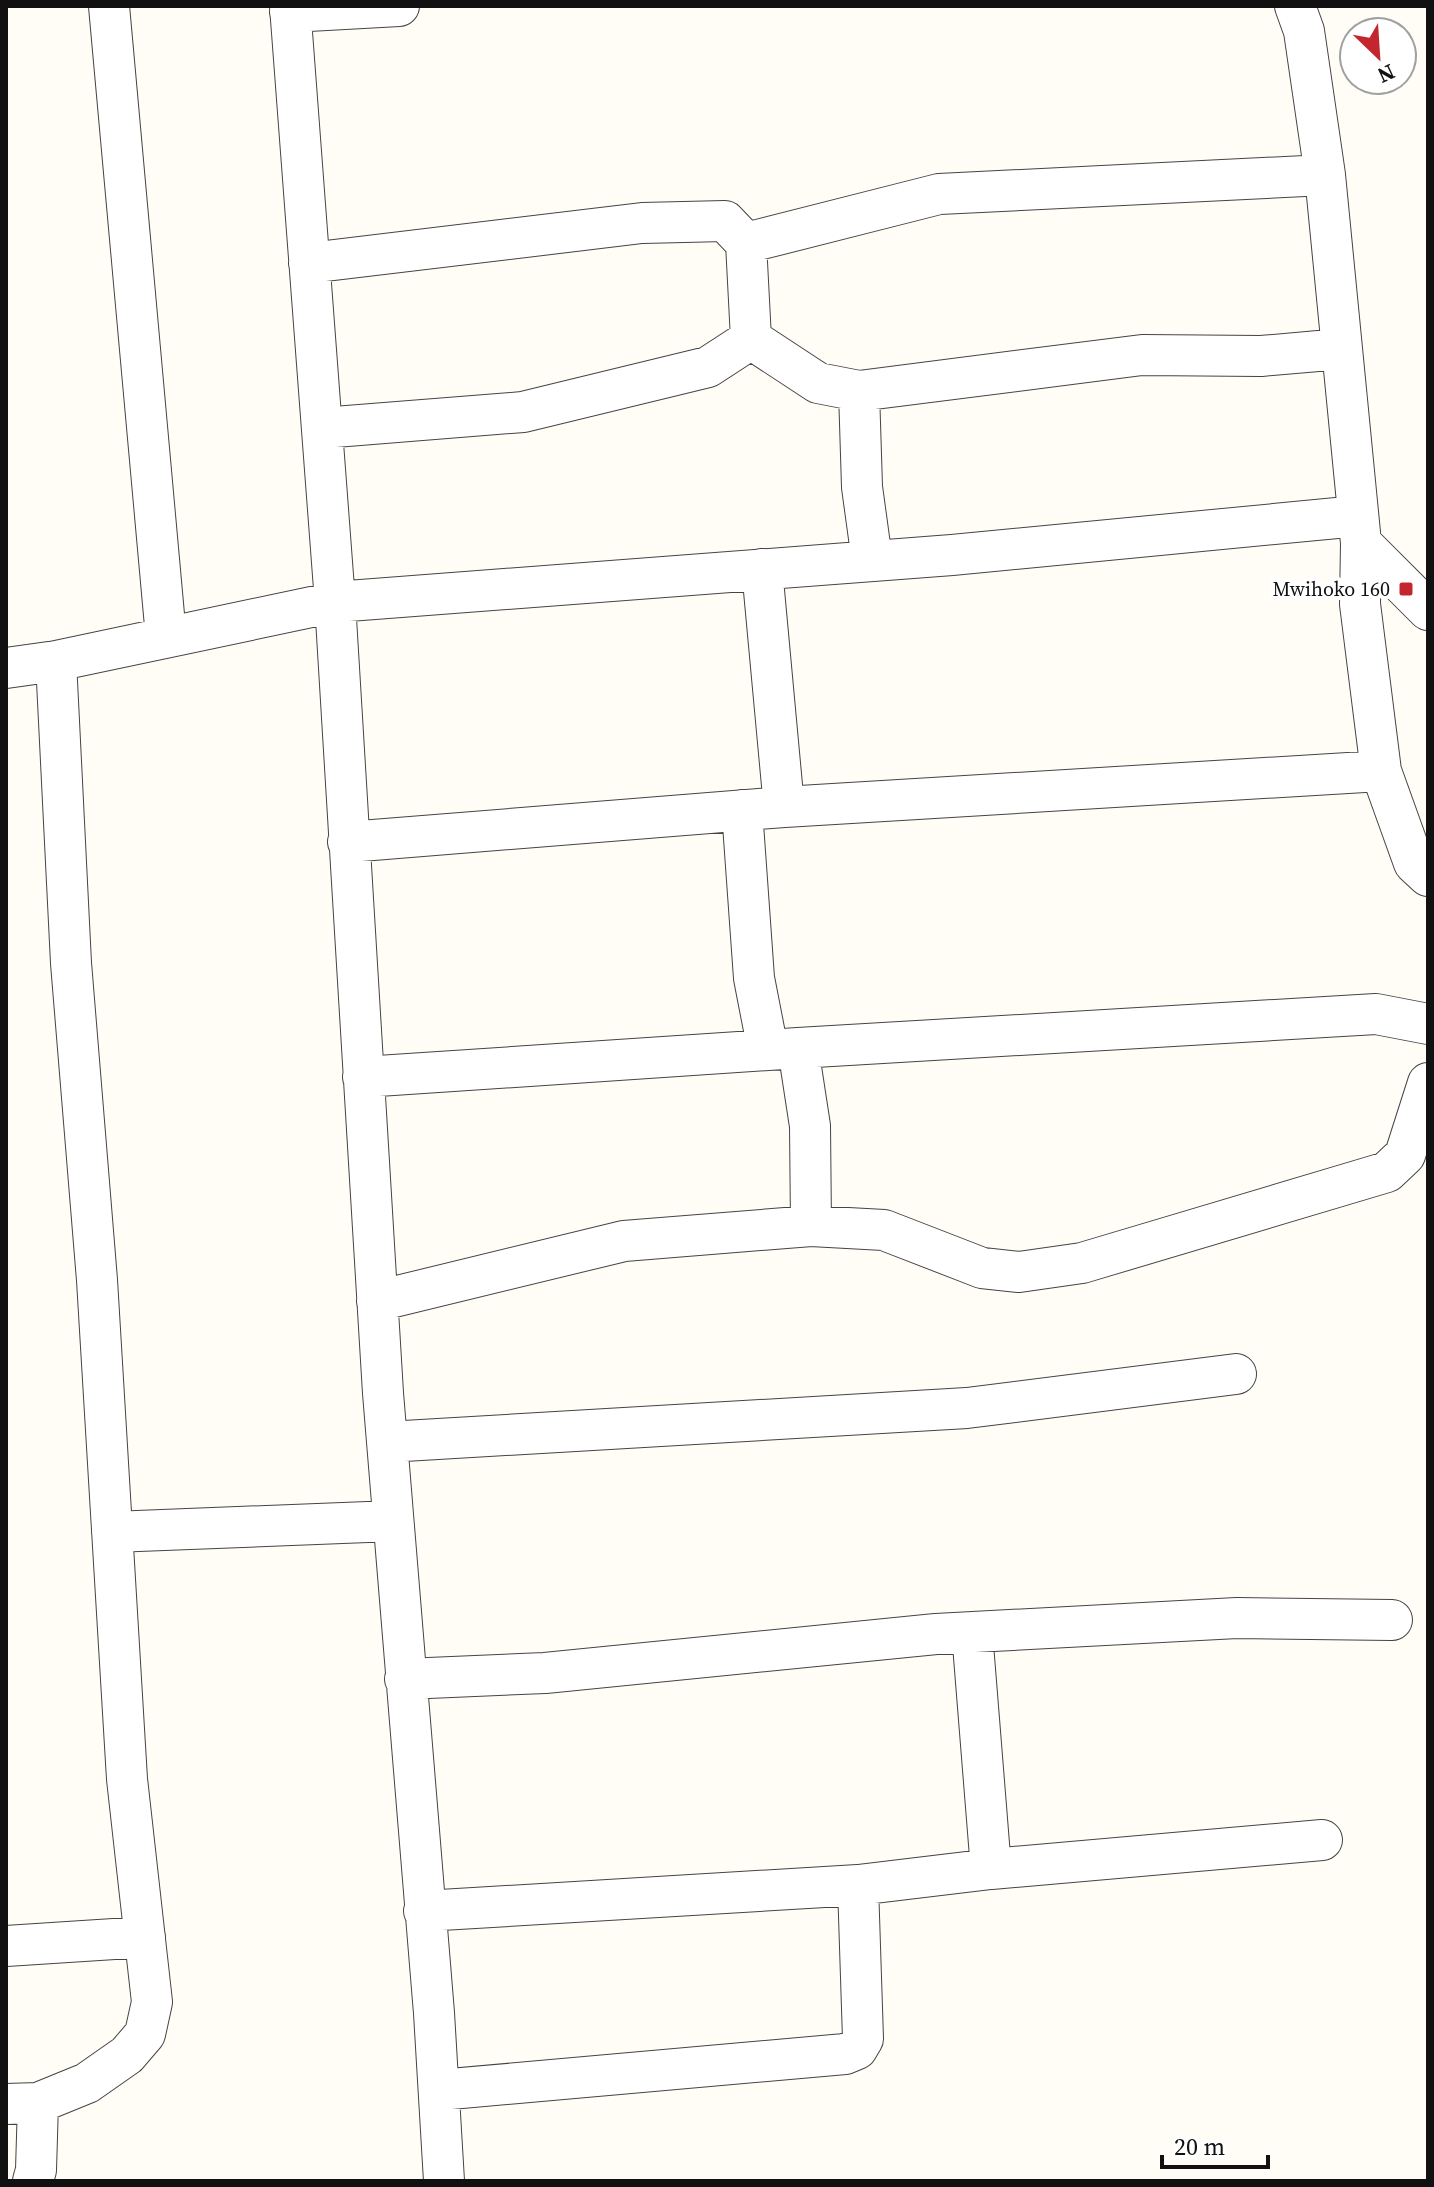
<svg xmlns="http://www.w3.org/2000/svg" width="1434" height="2187" font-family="'Source Serif 4',serif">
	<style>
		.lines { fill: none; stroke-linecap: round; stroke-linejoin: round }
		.minor-casing { stroke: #444; stroke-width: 42 }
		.minor { stroke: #fff; stroke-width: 40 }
		.poi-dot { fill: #c4262e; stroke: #fff; stroke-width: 3 }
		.labels { text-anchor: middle; stroke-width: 8; stroke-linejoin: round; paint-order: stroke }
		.poi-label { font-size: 20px; fill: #111; stroke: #fff; text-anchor: end }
	</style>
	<rect width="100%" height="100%" fill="#fffdf5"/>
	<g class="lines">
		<g class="minor-casing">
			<path id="minor" d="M 109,6 L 166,637
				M 290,6 L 335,602 L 383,1393 L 434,2013 L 444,2181
				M 1295,6 L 1304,31 L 1325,175 L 1361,543 L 1360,604 L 1381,771
				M 290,12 L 399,6
				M 746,243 L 939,194 L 1325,175
				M 309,263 L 642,223 L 725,221 L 746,243 L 751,339 L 818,383 L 859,391 L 1142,355 L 1261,356 L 1341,349
				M 859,391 L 862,487 L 872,560
				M 322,428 L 523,412 L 708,367 L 751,339
				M 1361,543 L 1428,610
				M 762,569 L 784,807
				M 6,668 L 56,661 L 335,602 L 952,555 L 1358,516
				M 742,810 L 754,978 L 768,1050 L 798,1048 L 810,1126 L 811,1226
				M 348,842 L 784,807 L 1381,771 L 1414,863 L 1428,876
				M 798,1048 L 1376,1014 L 1428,1024
				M 363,1077 L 768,1050
				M 377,1301 L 624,1241 L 811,1226 L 884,1230 L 982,1268 L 1019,1272 L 1082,1263 L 1387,1172 L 1405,1155 L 1428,1083
				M 387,1442 L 967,1408 L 1236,1374
				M 112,1532 L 393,1521
				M 972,1632 L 991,1869
				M 405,1679 L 545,1673 L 936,1634 L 1237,1618 L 1392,1620
				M 858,1885 L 991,1869 L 1322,1840
				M 424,1911 L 858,1885 L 863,2039 L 857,2049 L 845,2054 L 439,2090
				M 6,1946 L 145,1937
				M 6,2104 L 38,2103 L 87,2083 L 127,2055 L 145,2034 L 152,2002 L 127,1779 L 97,1280 L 71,963 L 56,661
				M 33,2181 L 36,2170 L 38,2103"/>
		</g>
		<use href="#minor" class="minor"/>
	</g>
	<rect class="poi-dot" x="1398" y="581" width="16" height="16" rx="4"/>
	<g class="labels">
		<g class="poi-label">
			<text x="1390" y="596">Mwihoko 160</text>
		</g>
	</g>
	<rect width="1434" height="2187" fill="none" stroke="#111111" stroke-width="16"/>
	<g transform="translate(1378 56) rotate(155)"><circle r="38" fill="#ffffff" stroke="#a0a0a0" stroke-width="2"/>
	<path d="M0-6L14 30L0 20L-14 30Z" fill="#c4262e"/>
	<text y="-12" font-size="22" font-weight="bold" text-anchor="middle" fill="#111111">N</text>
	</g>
	<path d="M1162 2155v12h106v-12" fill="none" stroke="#111111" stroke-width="4"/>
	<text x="1174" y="2155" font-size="24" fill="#111111" stroke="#ffffff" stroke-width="6" paint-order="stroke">20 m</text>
</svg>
